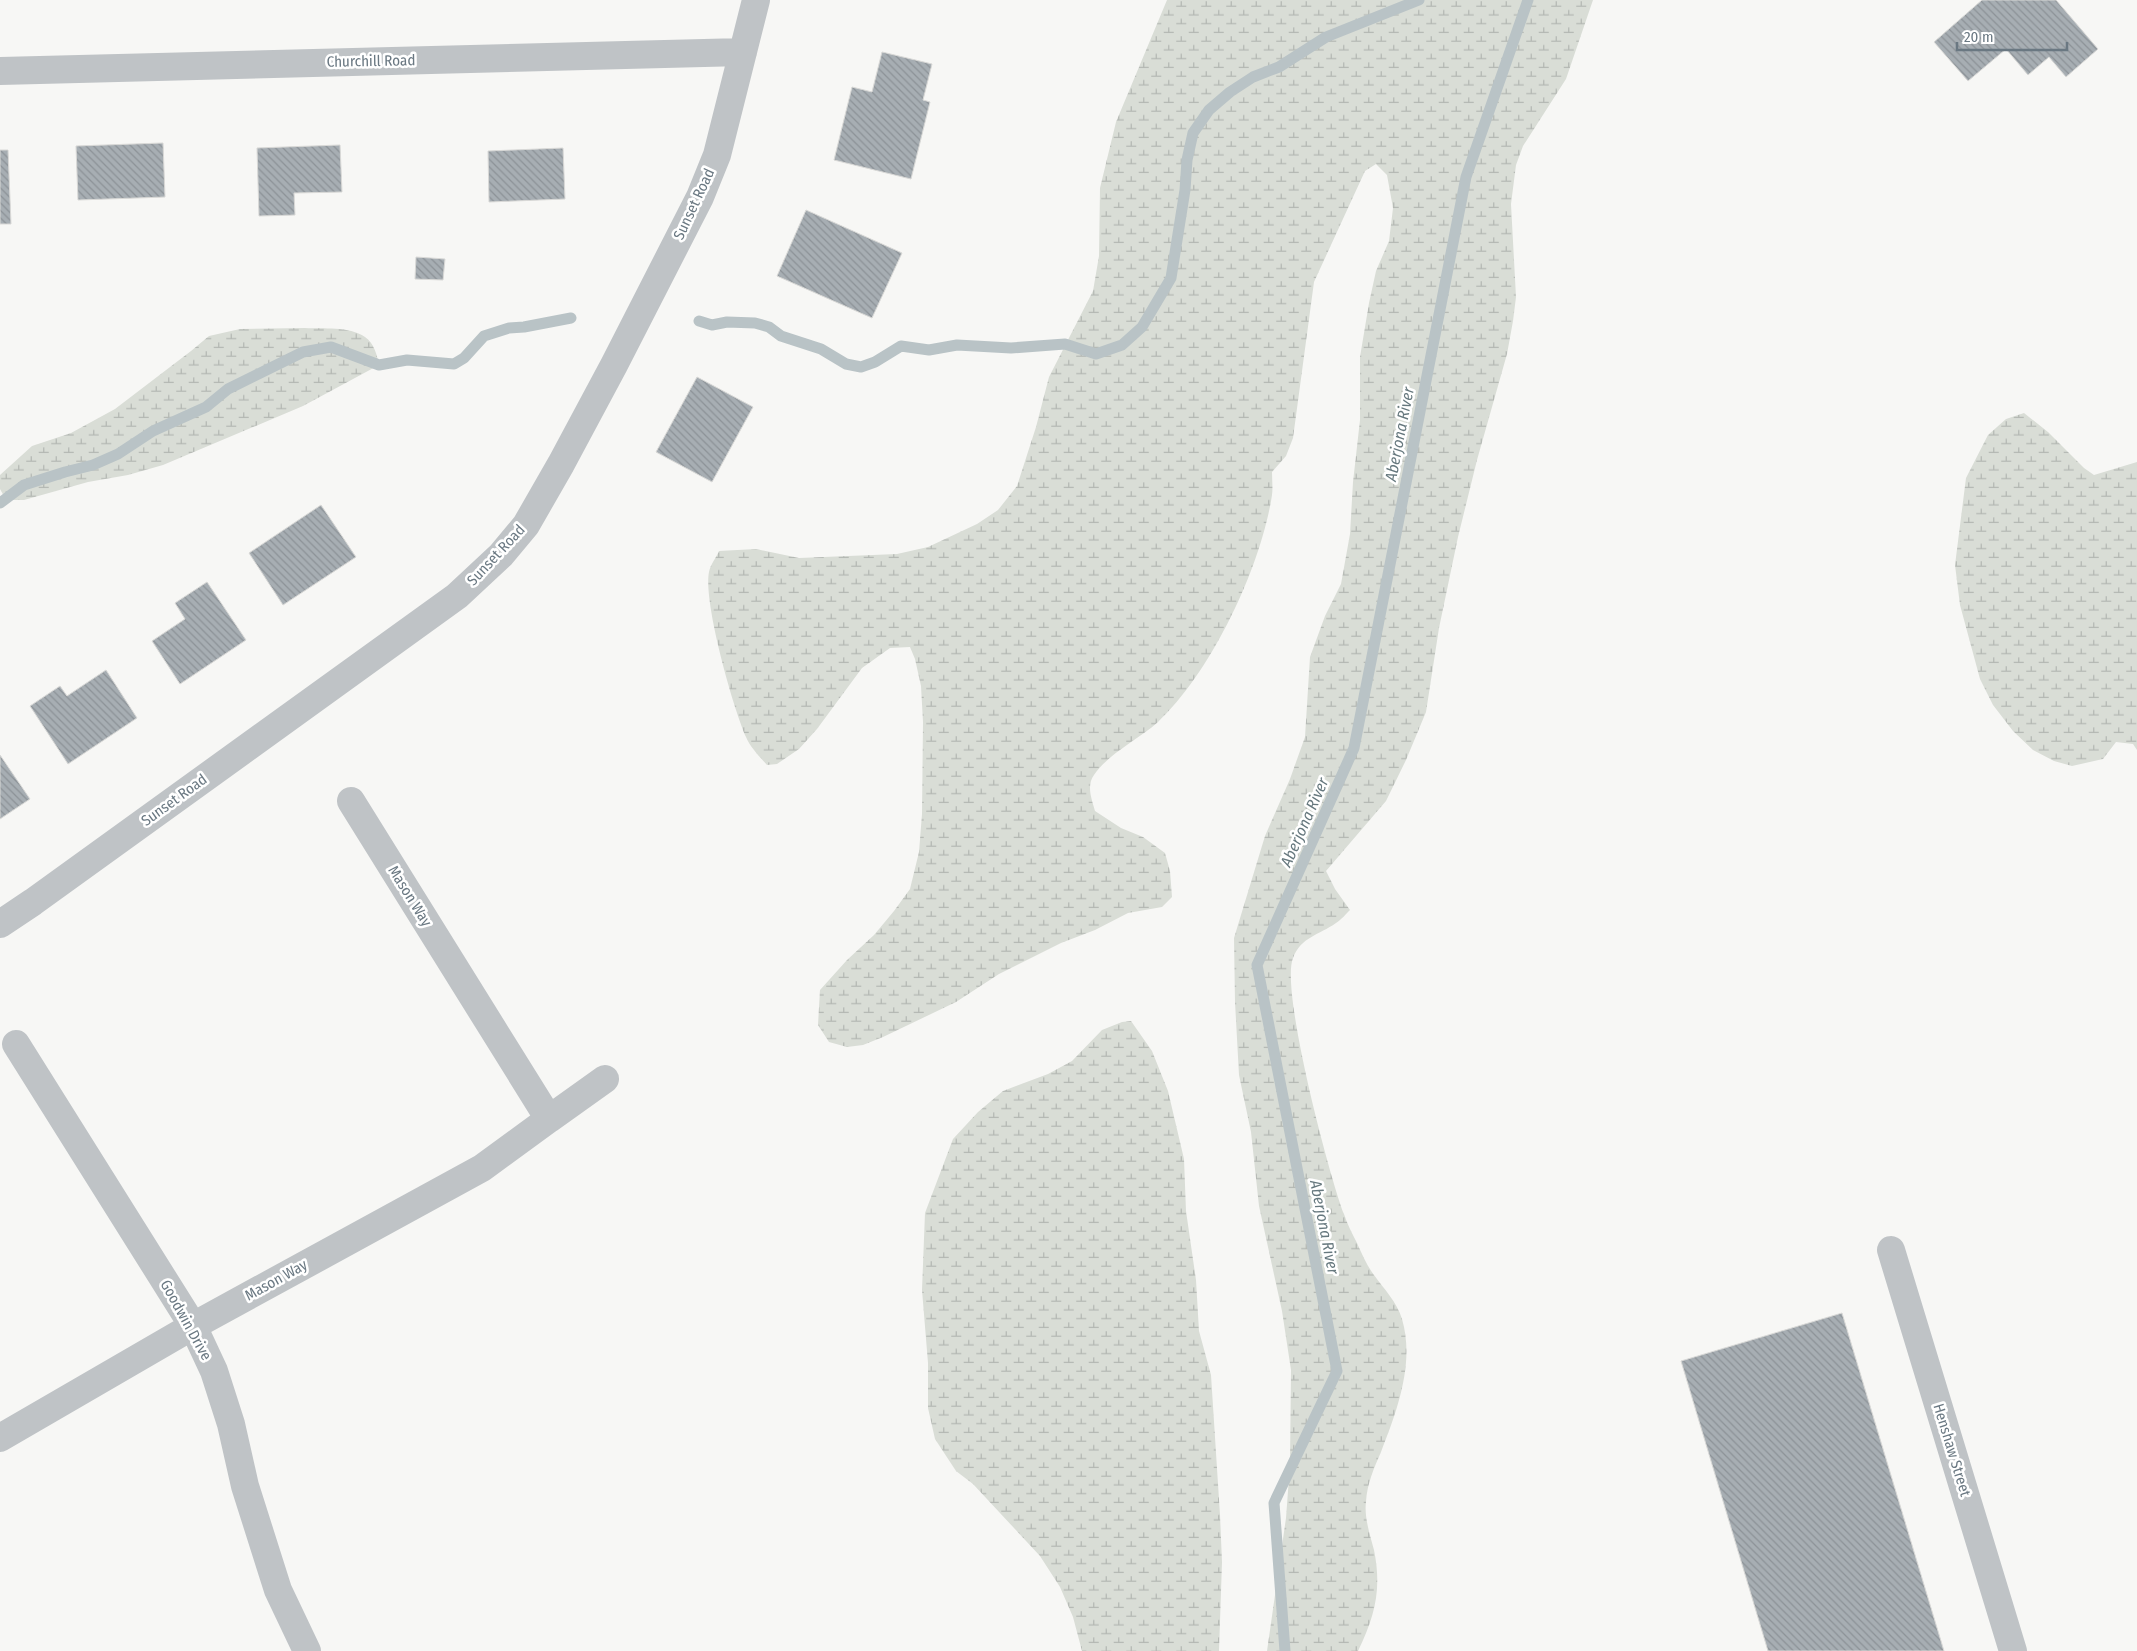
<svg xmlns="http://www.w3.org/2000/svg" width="2137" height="1651" font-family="'Fira Sans Condensed',sans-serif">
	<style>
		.wetland { fill: url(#wetland-marsh) }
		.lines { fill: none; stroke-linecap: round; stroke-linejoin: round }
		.stream { stroke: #b9c3c6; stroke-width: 11 }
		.building { fill: url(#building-back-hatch); stroke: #d9d9d7 }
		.minor { stroke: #bfc3c6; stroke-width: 28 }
		.labels { text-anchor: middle; stroke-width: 5; stroke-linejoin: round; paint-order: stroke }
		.street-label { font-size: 15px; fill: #6a7882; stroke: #fff }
		.water-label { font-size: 16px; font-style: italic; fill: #66787e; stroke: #fff }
	</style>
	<defs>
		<pattern id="wetland-marsh" width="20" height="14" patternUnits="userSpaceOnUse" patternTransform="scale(1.25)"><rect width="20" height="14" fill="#d9ddd6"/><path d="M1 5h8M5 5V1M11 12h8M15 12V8" fill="none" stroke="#b4b8b3"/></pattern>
		<pattern id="building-back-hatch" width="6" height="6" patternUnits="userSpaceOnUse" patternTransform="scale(1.25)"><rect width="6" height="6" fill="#a7aeb3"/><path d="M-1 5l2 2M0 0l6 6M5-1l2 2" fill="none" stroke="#8c9297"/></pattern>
	</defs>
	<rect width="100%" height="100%" fill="#f7f7f5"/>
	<path class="wetland" d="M 1167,0 L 1593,0 L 1566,79 L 1523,146 L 1516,165 L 1511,204 L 1516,297 L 1513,321 L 1507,354 L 1477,460 L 1458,537 L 1439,628 L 1426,712 L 1406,760 L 1386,801 L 1326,871 L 1335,889 L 1350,910 C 1346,914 1341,920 1336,923 C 1319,935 1301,937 1293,958 C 1280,990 1329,1175 1344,1214 C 1347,1224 1352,1233 1357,1243 C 1362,1254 1367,1266 1374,1275 C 1384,1289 1397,1302 1402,1319 C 1415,1363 1397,1411 1381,1452 C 1374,1468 1367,1484 1366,1502 C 1364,1517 1370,1535 1374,1550 C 1382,1589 1375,1616 1358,1651 L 1267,1651 L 1286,1518 L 1290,1464 L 1291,1370 L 1282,1311 L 1259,1206 L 1251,1132 L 1239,1075 L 1235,1002 L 1234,938 L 1265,836 L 1290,779 L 1305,737 L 1310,657 L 1325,616 L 1341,584 L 1350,534 L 1353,482 L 1360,420 L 1360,357 L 1369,303 L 1376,271 L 1389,241 L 1393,208 L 1387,175 L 1376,164 L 1365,171 L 1314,282 L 1293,438 L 1286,456 L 1272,472 C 1272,480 1273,488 1272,495 C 1261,567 1212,671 1158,722 C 1138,740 1109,753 1094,775 C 1086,786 1092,800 1095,811 L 1121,828 L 1143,837 L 1165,853 L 1170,871 L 1172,897 L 1162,907 L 1128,913 L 1095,930 L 1061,943 L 999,974 L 956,1002 L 883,1037 L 863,1045 L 847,1047 L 829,1042 L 818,1025 L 820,990 L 847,960 L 874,935 L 894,911 L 910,889 L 919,852 L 922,814 L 923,722 L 921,686 L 915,659 L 910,647 L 890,648 L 862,668 L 817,729 L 799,749 L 777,764 L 767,765 C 760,757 750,747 746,737 C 733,707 703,602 709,572 C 710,565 716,558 719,551 L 756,549 L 799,558 L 897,554 L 928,547 L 977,524 L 998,510 L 1017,486 L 1036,427 L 1049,377 L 1093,291 L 1099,256 L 1100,188 L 1116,122 Z
		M 305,328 C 323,329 349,326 365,337 C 374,343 377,355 379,365 L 303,406 L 163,465 L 128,475 L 88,482 L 24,500 L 6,500 L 0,489 L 0,475 L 32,446 L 71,433 L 115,409 L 191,351 L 209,336 L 240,329 Z
		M 2024,413 L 2048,432 L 2084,468 L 2094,475 L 2137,462 L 2137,750 L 2133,744 L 2116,742 L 2103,759 L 2072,766 L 2054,761 L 2033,750 L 2013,731 L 1993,705 L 1980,679 L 1960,605 L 1955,565 L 1966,478 L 1988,435 L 2006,419 Z
		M 1131,1021 L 1152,1051 L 1168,1091 L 1184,1159 L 1186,1211 L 1196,1280 L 1199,1331 L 1211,1375 L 1220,1515 L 1222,1562 L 1219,1651 L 1082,1651 L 1073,1617 L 1060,1587 L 1040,1556 L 973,1484 L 956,1471 L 935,1439 L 928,1408 L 928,1363 L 922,1290 L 925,1213 L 953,1139 L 978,1112 L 1003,1091 L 1048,1074 L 1072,1061 L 1102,1030 L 1122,1022 Z"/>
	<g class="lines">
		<path class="stream" d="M 699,321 L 712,325 L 727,322 L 755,323 L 769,327 L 781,336 L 821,349 L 846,364 L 861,367 L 875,362 L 901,346 L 929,350 L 957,345 L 1011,348 L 1065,344 L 1096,354 L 1122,345 L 1142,327 L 1171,278 L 1185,190 L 1187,160 L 1193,133 L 1209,110 L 1230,92 L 1253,77 L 1279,67 L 1326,37 L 1419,0
			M 0,503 L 24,485 L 65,472 L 93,465 L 118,454 L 153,431 L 206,407 L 228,389 L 303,352 L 331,347 L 379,365 L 407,360 L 454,364 L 464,358 L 484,336 L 509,328 L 524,327 L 571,318
			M 1285,1651 L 1274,1503 L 1337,1371 L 1257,965 L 1354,748 L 1466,177 L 1528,0"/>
	</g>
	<path class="building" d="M 1982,0 L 2056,0 L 2098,49 L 2066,77 L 2049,57 L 2028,75 L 2006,49 L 1968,81 L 1934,42 Z
		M 882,52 L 932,64 L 923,100 L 930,102 L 911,179 L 834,160 L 852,87 L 872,92 Z
		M 163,143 L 165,197 L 78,200 L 76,146 Z
		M 340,145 L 342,192 L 294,193 L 295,215 L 259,216 L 257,148 Z
		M 563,148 L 565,199 L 489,202 L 488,151 Z
		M 0,150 L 8,150 L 11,224 L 0,224 Z
		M 806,210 L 902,253 L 872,318 L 777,276 Z
		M 416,257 L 445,259 L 443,280 L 415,279 Z
		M 697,377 L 753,407 L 712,482 L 656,452 Z
		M 321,505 L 356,557 L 283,605 L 249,553 Z
		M 207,582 L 246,640 L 180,684 L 152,641 L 185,619 L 175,603 Z
		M 106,670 L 137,718 L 68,764 L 30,706 L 60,686 L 67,696 Z
		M 0,755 L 30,799 L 0,819 Z
		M 1842,1313 L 1944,1651 L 1768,1651 L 1681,1361 Z"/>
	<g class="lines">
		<path class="minor" d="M 0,71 L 743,52
			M 0,924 L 33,902 L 457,596 L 501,555 L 526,525 L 561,464 L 614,365 L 700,197 L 717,155 L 756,0
			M 16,1044 L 193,1326 L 214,1371 L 231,1424 L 245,1486 L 278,1590 L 307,1651
			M 549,1119 L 605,1079
			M 1891,1250 L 2013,1651
			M 0,1438 L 193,1326 L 482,1168 L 549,1119 L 351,801"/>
	</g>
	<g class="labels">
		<g class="street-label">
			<text transform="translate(371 61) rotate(-1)" y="5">Churchill Road</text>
			<text transform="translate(694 204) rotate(-65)" y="5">Sunset Road</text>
			<text transform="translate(496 555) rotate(-47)" y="5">Sunset Road</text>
			<text transform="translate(174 800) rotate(-36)" y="5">Sunset Road</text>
			<text transform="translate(410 896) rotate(58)" y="5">Mason Way</text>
			<text transform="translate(276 1280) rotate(-29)" y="5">Mason Way</text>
			<text transform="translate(186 1320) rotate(61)" y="5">Goodwin Drive</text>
			<text transform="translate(1952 1450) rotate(73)" y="5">Henshaw Street</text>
		</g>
		<g class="water-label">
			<text transform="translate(1399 434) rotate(-79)" y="6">Aberjona River</text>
			<text transform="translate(1304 822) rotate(-66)" y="6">Aberjona River</text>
			<text transform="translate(1325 1227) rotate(79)" y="6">Aberjona River</text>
		</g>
	</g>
	<path d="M1957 42v8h110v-8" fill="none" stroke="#6a7882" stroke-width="2.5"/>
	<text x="1964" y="42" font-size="15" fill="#6a7882" stroke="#ffffff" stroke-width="4" paint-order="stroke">20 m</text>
</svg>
